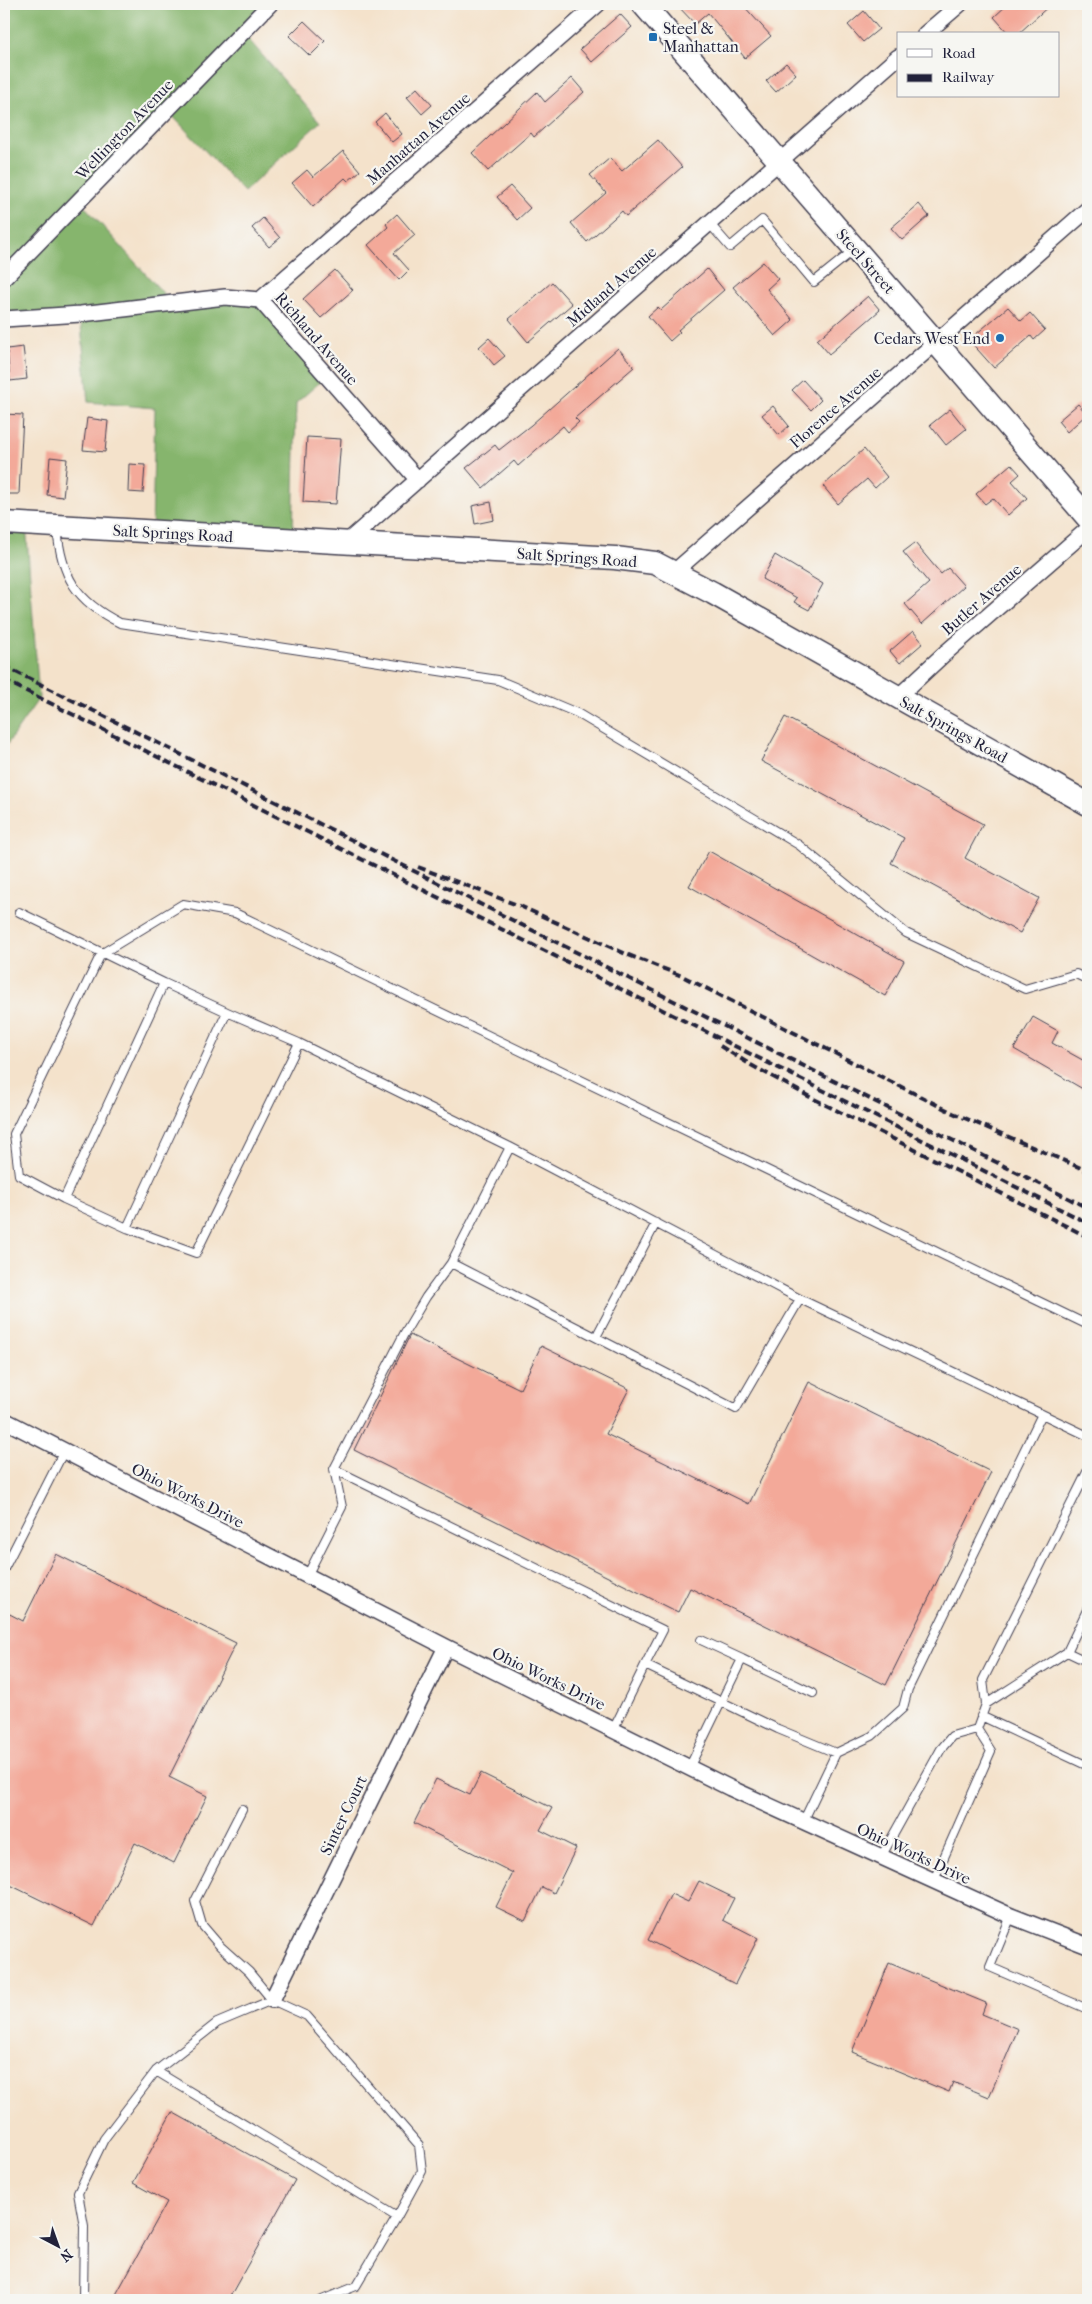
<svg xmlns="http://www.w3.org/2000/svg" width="1092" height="2304" font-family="'IM FELL French Canon',serif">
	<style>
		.forest { fill: #86b56d; stroke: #546c54 }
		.building { fill: #f3a999 }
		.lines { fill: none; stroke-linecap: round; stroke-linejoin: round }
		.lane-casing { stroke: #423f51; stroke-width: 10 }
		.street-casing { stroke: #423f51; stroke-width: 18 }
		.secondary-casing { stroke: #423f51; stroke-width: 25 }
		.lane { stroke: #fff; stroke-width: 8 }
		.street { stroke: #fff; stroke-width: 15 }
		.secondary { stroke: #fff; stroke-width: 22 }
		.rail { stroke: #22223b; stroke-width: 4; stroke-dasharray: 8 4; stroke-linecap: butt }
		.poi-dot { fill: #1f6fb2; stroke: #f6f6f2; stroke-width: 2 }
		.labels { text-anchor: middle; stroke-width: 4.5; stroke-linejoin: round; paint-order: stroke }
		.poi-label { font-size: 16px; fill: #22223b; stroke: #f6f6f2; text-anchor: start }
		.street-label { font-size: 16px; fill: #22223b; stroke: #f6f6f2 }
	</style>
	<rect width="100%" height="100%" fill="#f6f6f2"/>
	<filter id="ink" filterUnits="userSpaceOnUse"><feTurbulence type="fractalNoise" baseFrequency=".02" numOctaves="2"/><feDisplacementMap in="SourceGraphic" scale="10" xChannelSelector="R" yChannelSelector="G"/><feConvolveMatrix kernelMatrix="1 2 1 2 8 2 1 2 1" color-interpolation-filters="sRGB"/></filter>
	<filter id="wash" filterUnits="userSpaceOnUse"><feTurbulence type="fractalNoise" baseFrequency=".0096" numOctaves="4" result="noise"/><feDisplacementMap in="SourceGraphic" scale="20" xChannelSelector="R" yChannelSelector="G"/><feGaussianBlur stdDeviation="1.12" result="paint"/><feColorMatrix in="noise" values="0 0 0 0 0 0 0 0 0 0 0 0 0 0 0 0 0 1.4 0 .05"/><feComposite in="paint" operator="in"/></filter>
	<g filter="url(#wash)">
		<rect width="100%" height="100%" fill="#f4e2cb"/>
		<path class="forest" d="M 4,4 L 270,4 L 243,33 L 320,122 L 244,192 L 167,110 L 79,200 L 172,303 L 260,300 L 327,376 L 296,403 L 293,540 L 152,532 L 155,408 L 88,402 L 80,314 L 4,319 Z
			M 4,523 L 26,524 L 39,698 L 6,746 L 4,745 Z"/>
		<g id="blocks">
			<path class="building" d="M 676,4 L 742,4 L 771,36 L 745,58 L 708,13 L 695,24 Z
				M 1008,4 L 1051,4 L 1018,34 L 1009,34 L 994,17 Z
				M 864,11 L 879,29 L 863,42 L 848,25 Z
				M 620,14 L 632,27 L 592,62 L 580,49 Z
				M 304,21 L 325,41 L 310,56 L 289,36 Z
				M 786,63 L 796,74 L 776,92 L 766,81 Z
				M 572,78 L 584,92 L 534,137 L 531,133 L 488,171 L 472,153 L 537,92 L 545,102 Z
				M 417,88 L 432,105 L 422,114 L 407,97 Z
				M 385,113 L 402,134 L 392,142 L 375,122 Z
				M 658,140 L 682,167 L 626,216 L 622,211 L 587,242 L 571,223 L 606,193 L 590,175 L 610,158 L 622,171 Z
				M 343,151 L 360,171 L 348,181 L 345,178 L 313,207 L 292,183 L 307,170 L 313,177 Z
				M 510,186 L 530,208 L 517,220 L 497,197 Z
				M 919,204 L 929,216 L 902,240 L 891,228 Z
				M 397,214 L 415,235 L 394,253 L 409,270 L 399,280 L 368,245 L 388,227 L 386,224 Z
				M 263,218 L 280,238 L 269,247 L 252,228 Z
				M 763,262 L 778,279 L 767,289 L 793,320 L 775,336 L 733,287 Z
				M 707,269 L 724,290 L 678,330 L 680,332 L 670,341 L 648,316 L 658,307 L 661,310 Z
				M 335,270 L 353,290 L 321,318 L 303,299 Z
				M 552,282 L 572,304 L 528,342 L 509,319 Z
				M 868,296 L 880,310 L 829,354 L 817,340 Z
				M 1008,307 L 1021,321 L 1030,313 L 1045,330 L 1034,340 L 1031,336 L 994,368 L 969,340 Z
				M 489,338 L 505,356 L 494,365 L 479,347 Z
				M 23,347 L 27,379 L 10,381 L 7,349 Z
				M 618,348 L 634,367 L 575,418 L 579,422 L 568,432 L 563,426 L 518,466 L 514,461 L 483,488 L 466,468 L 495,445 L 499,450 L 531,425 Z
				M 803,380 L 821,400 L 811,410 L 792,390 Z
				M 1078,404 L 1087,414 L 1067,432 L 1058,421 Z
				M 773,406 L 789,426 L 779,435 L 762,415 Z
				M 950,409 L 966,429 L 946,445 L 930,425 Z
				M 4,414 L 23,415 L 19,494 L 4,494 Z
				M 87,418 L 108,421 L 105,452 L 83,450 Z
				M 307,437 L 341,439 L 336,504 L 303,502 Z
				M 864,449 L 887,477 L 875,488 L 867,479 L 838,504 L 823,486 Z
				M 50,457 L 67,459 L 63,497 L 47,495 Z
				M 129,464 L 145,465 L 143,493 L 128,492 Z
				M 1011,464 L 1020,474 L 1012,481 L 1027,498 L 1008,515 L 993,498 L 985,504 L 976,494 Z
				M 491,502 L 494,520 L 475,524 L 472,506 Z
				M 915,543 L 941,574 L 948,568 L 964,586 L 922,624 L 905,604 L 929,583 L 903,552 Z
				M 775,555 L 823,584 L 809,610 L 794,602 L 797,598 L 762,579 Z
				M 913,631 L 923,643 L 900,663 L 890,651 Z
				M 785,717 L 983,824 L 965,858 L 1039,898 L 1020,933 L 891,863 L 904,838 L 761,761 Z
				M 709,851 L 904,961 L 885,996 L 689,886 Z
				M 1033,1017 L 1058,1031 L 1052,1043 L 1088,1063 L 1088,1092 L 1014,1049 Z
				M 410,1335 L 520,1389 L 541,1346 L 629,1389 L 606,1434 L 749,1504 L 809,1382 L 991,1472 L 886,1685 L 690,1588 L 678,1612 L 354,1450 Z
				M 56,1554 L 236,1643 L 169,1777 L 207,1796 L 174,1863 L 135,1843 L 94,1926 L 4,1882 L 4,1611 L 23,1621 Z
				M 481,1773 L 552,1808 L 540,1830 L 576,1848 L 554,1893 L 542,1887 L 525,1921 L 496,1907 L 513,1873 L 414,1823 L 436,1779 L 470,1795 Z
				M 699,1881 L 734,1898 L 723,1920 L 758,1938 L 735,1984 L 648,1940 L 671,1894 L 688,1902 Z
				M 889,1963 L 986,2003 L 982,2014 L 1018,2029 L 989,2097 L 953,2082 L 949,2092 L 852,2052 Z
				M 172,2112 L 295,2180 L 228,2300 L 113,2300 L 167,2202 L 133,2183 Z"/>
		</g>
	</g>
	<g filter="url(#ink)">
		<use href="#blocks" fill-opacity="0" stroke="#423f51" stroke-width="1"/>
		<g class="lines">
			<g class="lane-casing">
				<path id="lane" d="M 709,223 L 730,247 L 762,220 L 814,282 L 854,250
					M 57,528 C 61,576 76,601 120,623 L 498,680 L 577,713 L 799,845 L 906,933 L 1025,989 L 1076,974 L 1088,980
					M 19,912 L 164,983
					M 299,1043 L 510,1147 L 451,1263 L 736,1409 L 800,1299 L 510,1147
					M 64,1199 L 164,983 L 227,1012 L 127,1228 L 64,1199 L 19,1175 L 14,1134 L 101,954 L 183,904 L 235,913 L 1088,1325
					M 127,1228 L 196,1253 L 299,1043 L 227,1012
					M 800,1299 L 1088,1436
					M 596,1337 L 656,1223
					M 334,1469 L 663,1630 L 645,1665
					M 4,1569 L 64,1451
					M 307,1576 L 342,1507 L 334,1469 L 404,1334 L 426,1297 L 451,1263
					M 1088,1608 L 1067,1652 L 1088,1662
					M 701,1640 L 742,1659
					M 986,1704 L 983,1680 L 1088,1470
					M 981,1716 L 1088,1766
					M 613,1730 L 645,1665 L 778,1729 L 836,1753 L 803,1822
					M 836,1753 L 872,1736 L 903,1708 L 908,1689 L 1042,1414
					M 689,1768 L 742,1659 L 813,1693
					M 242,1809 L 195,1901 L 202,1925 L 220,1946 L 249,1972 L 272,2000 L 307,2016 L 419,2145 L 422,2171 L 397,2217 L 156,2071 L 217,2023 L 272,2000
					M 881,1857 L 941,1749 L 952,1736 L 977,1729
					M 934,1880 L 991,1751 L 977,1729 L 986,1704 L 1067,1652
					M 1011,1916 L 990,1967 L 1085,2008 L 1088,2003
					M 83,2300 L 84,2226 L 78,2193 L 104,2139 L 156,2071
					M 322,2300 L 356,2286 L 397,2217"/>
			</g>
			<g class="street-casing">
				<path id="street" d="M 925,34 L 960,4
					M 4,278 L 270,4
					M 260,300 L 598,4
					M 4,319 L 81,314 L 225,297 L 260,300 L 418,480
					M 347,542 L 898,57
					M 673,573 L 1088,209
					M 898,697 L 943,655 L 1088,529
					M 4,1420 L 446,1647 L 730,1788 L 1011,1916 L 1088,1946
					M 272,2000 L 446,1647"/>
			</g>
			<g class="secondary-casing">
				<path id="secondary" d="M 643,4 L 1088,518
					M 4,523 L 615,558 L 655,563 L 713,593 L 1088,804"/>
			</g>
			<use href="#lane" class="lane"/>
			<use href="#street" class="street"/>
			<use href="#secondary" class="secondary"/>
			<path class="rail" d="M 4,666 L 1088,1208
				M 4,680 L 1088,1223
				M 418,867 L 520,906 L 626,954 L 682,976 L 953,1113 L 1088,1171
				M 720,1046 L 751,1065 L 810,1097 L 1088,1237"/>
		</g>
	</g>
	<g class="poi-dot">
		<rect x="648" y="32" width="10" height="10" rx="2.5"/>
		<circle cx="1000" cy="338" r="5"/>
	</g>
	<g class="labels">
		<g class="poi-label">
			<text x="663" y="34">Steel &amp;<tspan x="663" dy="18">Manhattan</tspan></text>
			<text x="990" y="344" text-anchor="end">Cedars West End</text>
		</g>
		<g class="street-label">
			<text transform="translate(124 129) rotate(-46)" y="6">Wellington Avenue</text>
			<text transform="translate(418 138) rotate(-41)" y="6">Manhattan Avenue</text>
			<text transform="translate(866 261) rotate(49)" y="6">Steel Street</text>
			<text transform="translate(611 286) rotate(-41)" y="6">Midland Avenue</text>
			<text transform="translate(317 338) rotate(49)" y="6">Richland Avenue</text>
			<text transform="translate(835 407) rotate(-41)" y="6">Florence Avenue</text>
			<text transform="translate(173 533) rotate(3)" y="6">Salt Springs Road</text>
			<text transform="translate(577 557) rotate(4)" y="6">Salt Springs Road</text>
			<text transform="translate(981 599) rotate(-41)" y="6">Butler Avenue</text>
			<text transform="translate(954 729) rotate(29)" y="6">Salt Springs Road</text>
			<text transform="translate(188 1495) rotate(27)" y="6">Ohio Works Drive</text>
			<text transform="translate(549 1678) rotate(26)" y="6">Ohio Works Drive</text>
			<text transform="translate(343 1815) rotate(-64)" y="6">Sinter Court</text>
			<text transform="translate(914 1853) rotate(25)" y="6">Ohio Works Drive</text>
		</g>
	</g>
	<rect width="1092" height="2304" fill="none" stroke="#f6f6f2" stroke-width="20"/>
	<rect x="897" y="32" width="162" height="65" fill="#f6f6f2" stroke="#a1a1a9"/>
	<rect x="907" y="49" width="25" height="8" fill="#ffffff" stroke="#a1a1a9"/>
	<text x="942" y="58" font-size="15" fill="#22223b">Road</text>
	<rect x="907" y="74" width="25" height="8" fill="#22223b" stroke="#a1a1a9"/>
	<text x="942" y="82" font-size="15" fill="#22223b">Railway</text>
	<g transform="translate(58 2246) rotate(139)" stroke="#f6f6f2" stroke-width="4" paint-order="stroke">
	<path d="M0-4L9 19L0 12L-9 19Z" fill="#22223b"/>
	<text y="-8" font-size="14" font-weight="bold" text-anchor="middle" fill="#22223b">N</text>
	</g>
</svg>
